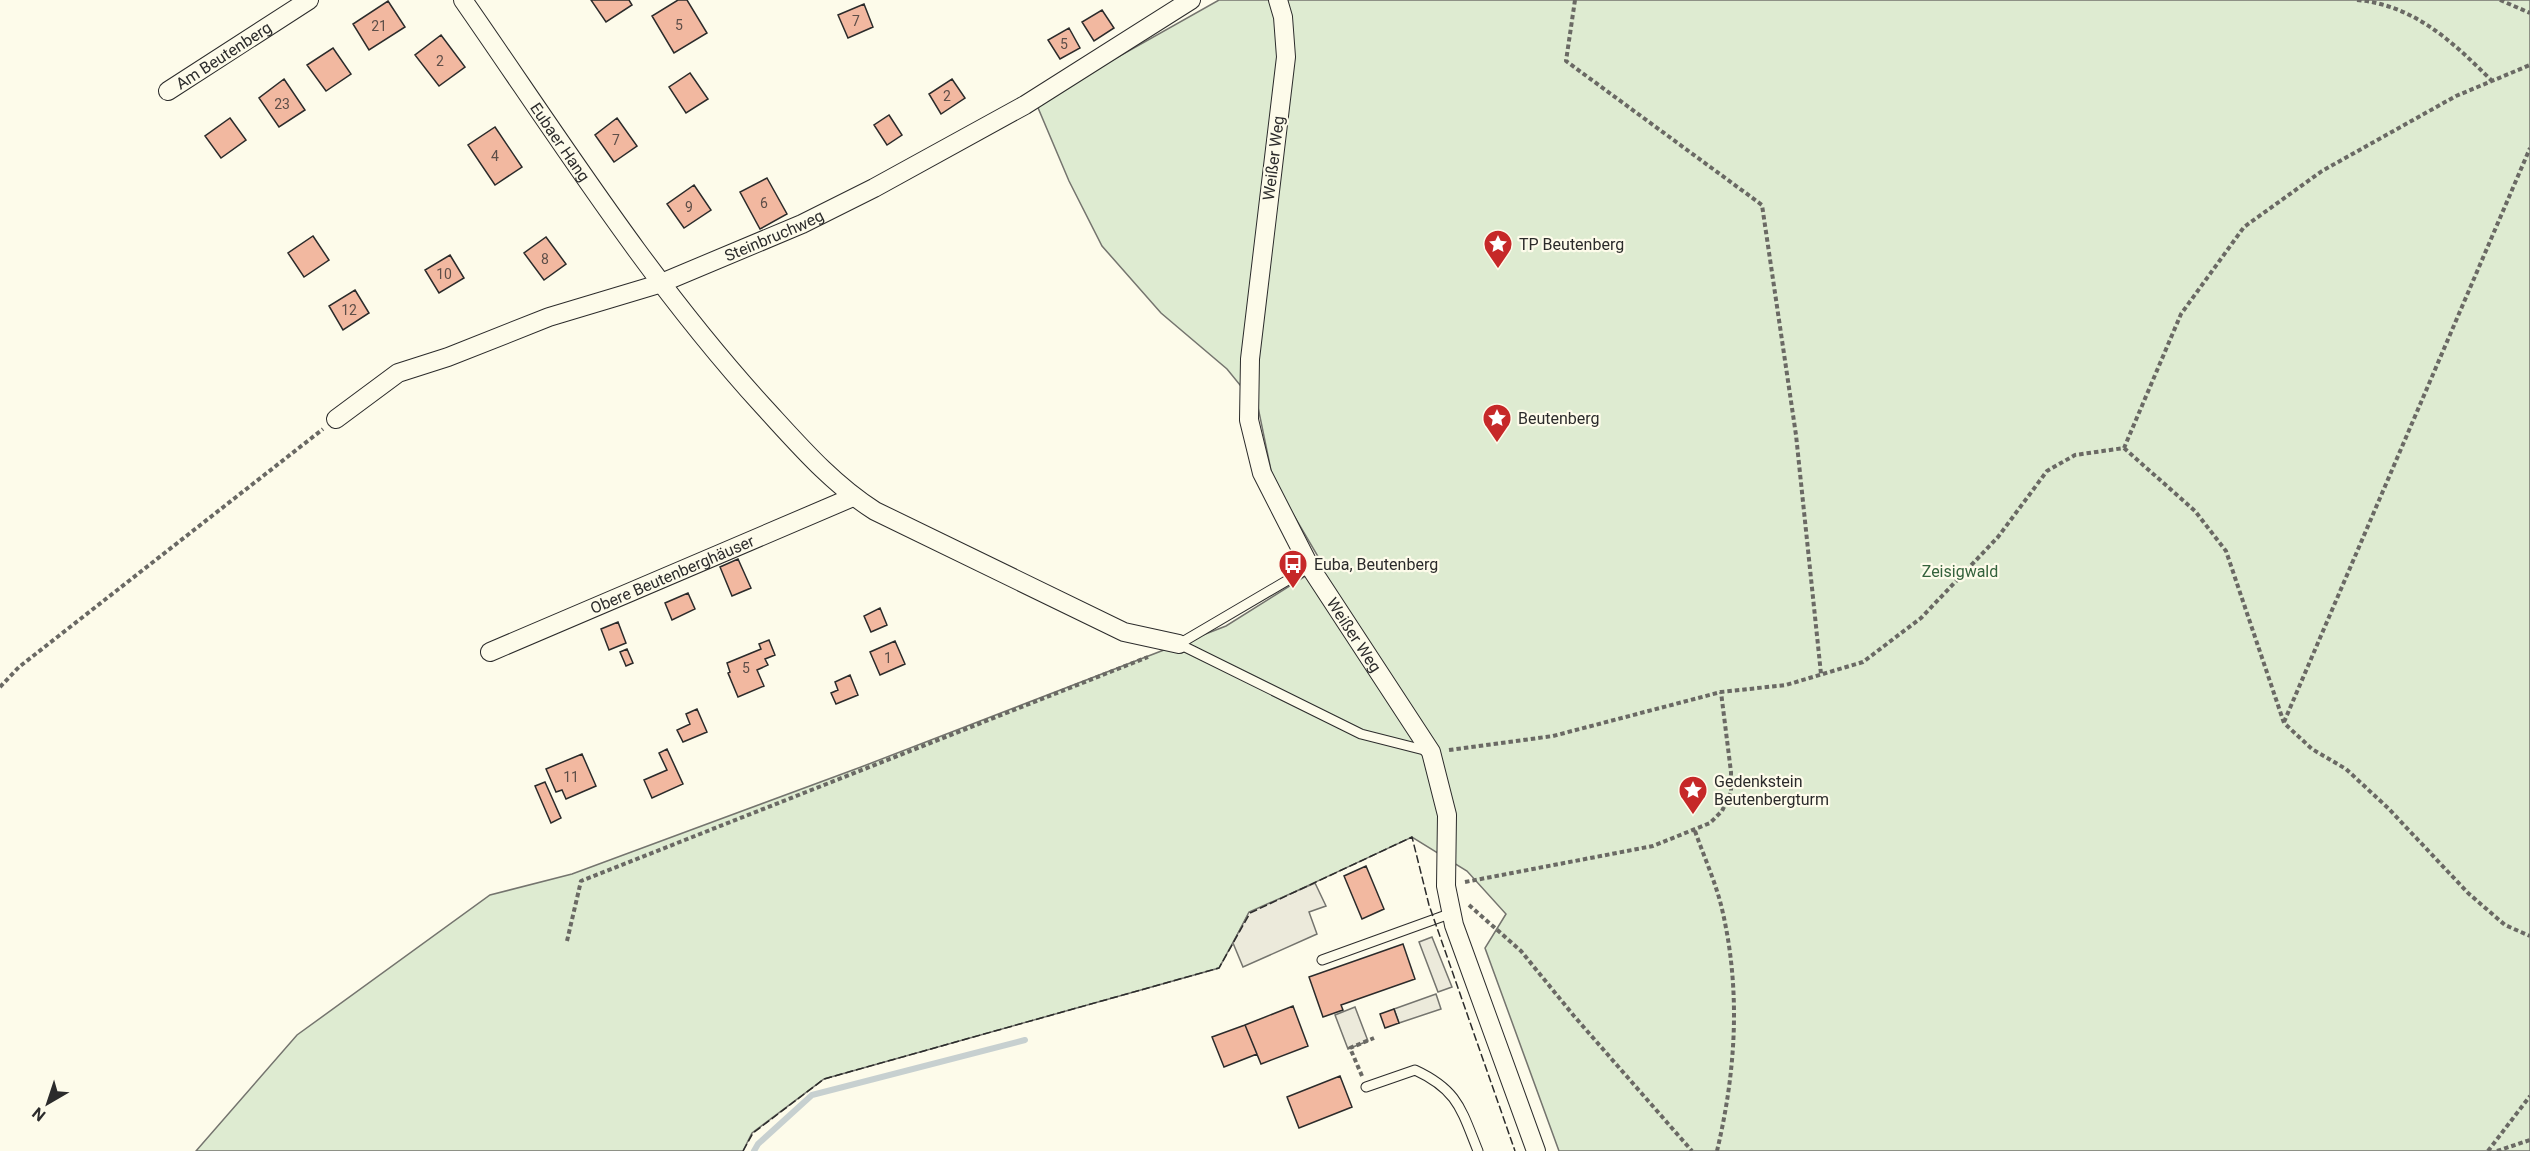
<svg xmlns="http://www.w3.org/2000/svg" width="2530" height="1151" font-family="Roboto,sans-serif">
	<style>
		.green { fill: #deebd1; stroke: #74746e; stroke-width: 1.5 }
		.parking { fill: #eceadb; stroke: #74746e; stroke-width: 1.5 }
		.lines { fill: none; stroke-linecap: round; stroke-linejoin: round }
		.stream { stroke: #c7d0d0; stroke-width: 6 }
		.building { fill: #f2b8a0; stroke: #2b2b2b; stroke-width: 1.5 }
		.service-casing { stroke: #2b2b2b; stroke-width: 11 }
		.minor-casing { stroke: #2b2b2b; stroke-width: 20 }
		.path { stroke: #6a6964; stroke-width: 4; stroke-dasharray: 4.5 3; stroke-linecap: butt }
		.service { stroke: #fdfbea; stroke-width: 9 }
		.minor { stroke: #fdfbea; stroke-width: 18 }
		.fence { stroke: #2b2b2b; stroke-width: 1.5; stroke-dasharray: 8 3; stroke-linecap: butt }
		.labels { text-anchor: middle; stroke-width: 4.5; stroke-linejoin: round; paint-order: stroke }
		.number-label { font-size: 14px; fill: #5d4e48 }
		.street-label { font-size: 16px; fill: #2b2b2b; stroke: #fdfbea }
		.poi-label { font-size: 16px; fill: #2b2b2b; stroke: #fdfbea; text-anchor: start }
		.park-label { font-size: 16px; fill: #34623c; stroke: #fdfbea }
	</style>
	<rect width="100%" height="100%" fill="#fdfbea"/>
	<path class="green" d="M 1219,0 L 2530,0 L 2530,1151 L 1559,1151 L 1485,948 L 1506,914 L 1467,871 L 1412,837 L 1249,913 L 1219,968 L 824,1079 L 752,1133 L 743,1151 L 196,1151 L 297,1035 L 490,895 L 572,874 L 861,767 L 1226,626 L 1323,565 L 1273,480 L 1258,407 L 1227,369 L 1161,313 L 1102,246 L 1069,181 L 1036,103 Z"/>
	<path class="parking" d="M 1315,883 L 1326,906 L 1309,912 L 1317,934 L 1243,967 L 1233,943 L 1249,912 Z
		M 1432,937 L 1452,987 L 1438,992 L 1419,942 Z
		M 1436,994 L 1441,1009 L 1399,1023 L 1394,1009 Z
		M 1355,1007 L 1368,1041 L 1348,1049 L 1335,1015 Z"/>
	<g class="lines">
		<path class="stream" d="M 754,1151 L 758,1144 L 812,1095 L 1025,1040"/>
	</g>
	<path class="building" d="M 591,0 L 629,0 L 632,5 L 606,22 Z
		M 678,0 L 687,0 L 707,33 L 674,53 L 652,16 Z
		M 388,1 L 405,27 L 369,50 L 353,24 Z
		M 864,4 L 873,27 L 848,38 L 838,15 Z
		M 1102,10 L 1114,28 L 1094,41 L 1082,22 Z
		M 1069,28 L 1080,48 L 1060,59 L 1048,40 Z
		M 441,35 L 465,67 L 439,86 L 415,55 Z
		M 333,48 L 351,74 L 326,91 L 307,65 Z
		M 690,73 L 708,99 L 686,113 L 669,87 Z
		M 284,79 L 305,110 L 279,127 L 259,98 Z
		M 952,79 L 965,98 L 941,114 L 929,94 Z
		M 889,115 L 902,135 L 887,145 L 874,125 Z
		M 230,118 L 246,140 L 221,158 L 205,136 Z
		M 617,118 L 637,146 L 614,162 L 595,135 Z
		M 495,127 L 522,167 L 495,185 L 468,145 Z
		M 767,178 L 787,214 L 760,229 L 740,192 Z
		M 694,185 L 711,210 L 684,228 L 667,204 Z
		M 313,236 L 329,260 L 304,277 L 288,253 Z
		M 546,237 L 566,264 L 544,280 L 524,253 Z
		M 450,255 L 464,278 L 439,293 L 425,270 Z
		M 355,290 L 369,313 L 343,330 L 329,306 Z
		M 738,559 L 751,588 L 732,596 L 720,567 Z
		M 688,593 L 695,609 L 672,620 L 665,603 Z
		M 880,608 L 887,625 L 871,632 L 864,616 Z
		M 618,622 L 626,643 L 609,650 L 601,629 Z
		M 769,640 L 775,655 L 765,659 L 768,665 L 757,670 L 764,686 L 738,697 L 728,673 L 730,672 L 727,663 L 761,649 L 759,644 Z
		M 895,641 L 905,664 L 880,675 L 870,652 Z
		M 627,649 L 633,663 L 626,666 L 620,652 Z
		M 850,675 L 858,695 L 836,704 L 831,693 L 838,690 L 835,682 Z
		M 697,709 L 707,732 L 683,742 L 677,730 L 690,724 L 686,714 Z
		M 667,749 L 683,784 L 652,798 L 644,780 L 667,770 L 659,753 Z
		M 582,754 L 596,786 L 566,799 L 562,790 L 556,792 L 546,769 Z
		M 545,782 L 561,818 L 551,823 L 535,786 Z
		M 1366,866 L 1384,909 L 1362,919 L 1344,876 Z
		M 1403,944 L 1415,979 L 1341,1005 L 1343,1010 L 1323,1017 L 1309,977 Z
		M 1293,1006 L 1308,1046 L 1261,1064 L 1245,1025 Z
		M 1394,1009 L 1399,1023 L 1385,1028 L 1380,1014 Z
		M 1245,1025 L 1257,1054 L 1224,1067 L 1212,1037 Z
		M 1340,1076 L 1352,1107 L 1299,1128 L 1287,1097 Z"/>
	<g class="lines">
		<g class="service-casing">
			<path id="service" d="M 1179,644 L 1361,734 L 1428,751
				M 1179,644 L 1310,567
				M 1322,960 L 1452,913
				M 1366,1087 L 1415,1070 C 1458,1090 1461,1109 1478,1151"/>
		</g>
		<g class="minor-casing">
			<g id="minor">
				<path id="s1" d="M 463,0 C 559,138 649,281 763,406 C 798,444 831,483 875,511 L 1124,632 L 1179,644"/>
				<path id="s2" d="M 1278,0 L 1283,17 L 1286,57 L 1250,359 L 1249,420 L 1262,473 L 1310,567 L 1431,752 L 1447,815 L 1446,886 L 1454,925 L 1536,1151"/>
				<path id="s3" d="M 168,91 L 309,0"/>
				<path id="s4" d="M 336,419 L 398,373 L 448,357 L 549,317 L 659,284 L 802,224 L 874,188 L 1025,105 L 1191,0"/>
				<path id="s5" d="M 490,652 L 853,497"/>
			</g>
		</g>
		<path class="path" d="M 1575,0 L 1566,61 L 1762,205 L 1796,435 L 1821,674
			M 2357,0 C 2414,5 2453,42 2492,81
			M 2500,0 L 2530,13
			M 2124,448 L 2195,511 L 2226,551 L 2284,723 L 2312,749 L 2346,769 L 2388,808 L 2468,893 L 2505,925 L 2530,936
			M 0,687 L 19,667 L 323,429
			M 2284,722 L 2530,148
			M 1449,750 L 1553,736 L 1721,692 L 1786,685 L 1863,662 L 1921,618 L 1998,537 L 2047,471 L 2075,455 L 2124,448 L 2181,314 L 2244,227 L 2322,171 L 2456,96 L 2530,65
			M 1695,831 C 1704,857 1716,883 1722,909 C 1741,990 1736,1071 1717,1151
			M 1465,882 L 1653,846 L 1710,823 L 1722,811 L 1731,792 L 1731,772 L 1721,692
			M 1469,905 L 1521,951 L 1574,1016 L 1692,1151
			M 567,941 L 581,881 L 1148,657
			M 1362,1076 L 1350,1048 L 1374,1038
			M 2488,1151 L 2530,1096
			M 2497,1151 L 2530,1140"/>
		<use href="#service" class="service"/>
		<use href="#minor" class="minor"/>
		<path class="fence" d="M 743,1151 L 753,1133 L 824,1079 L 1219,968 L 1250,913 L 1412,837 L 1429,905 L 1515,1151"/>
	</g>
	<defs>
		<g id="sight-pin" transform="scale(1.5)"><path d="M0 17L-7.5 6A9.5 9.5 0 1 1 7.5 6Z" fill="#c62828" stroke="#fdfbea"/><path d="M0-6L1.8-2.2L6-1.7L2.9 1.2L3.7 5.4L0 3.3L-3.7 5.4L-2.9 1.2L-6-1.7L-1.8-2.2Z" fill="#fff"/></g>
		<g id="bus-pin" transform="scale(1.5)"><path d="M0 17L-7.5 6A9.5 9.5 0 1 1 7.5 6Z" fill="#c62828" stroke="#fdfbea"/><path d="M-5-6H5V4H4V6H2V4H-2V6H-4V4H-5ZM-3.5-4V0h7V-4ZM-3.5 1.2v1.5H-2V1.2ZM2 1.2v1.5H3.5V1.2Z" fill="#fff"/></g>
	</defs>
	<g fill-rule="evenodd">
		<use href="#sight-pin" x="1498" y="244"/>
		<use href="#sight-pin" x="1497" y="418"/>
		<use href="#bus-pin" x="1293" y="564"/>
		<use href="#sight-pin" x="1693" y="790"/>
	</g>
	<g class="labels">
		<g class="number-label">
			<text x="856" y="26">7</text>
			<text x="679" y="30">5</text>
			<text x="379" y="31">21</text>
			<text x="1064" y="49">5</text>
			<text x="440" y="66">2</text>
			<text x="947" y="101">2</text>
			<text x="282" y="109">23</text>
			<text x="616" y="145">7</text>
			<text x="495" y="161">4</text>
			<text x="764" y="208">6</text>
			<text x="689" y="212">9</text>
			<text x="545" y="264">8</text>
			<text x="444" y="279">10</text>
			<text x="349" y="315">12</text>
			<text x="888" y="663">1</text>
			<text x="746" y="673">5</text>
			<text x="571" y="782">11</text>
		</g>
		<g class="street-label">
			<text dy="6" stroke="none"><textPath href="#s3" startOffset="66">Am Beutenberg</textPath></text>
			<text dy="6" stroke="none"><textPath href="#s1" startOffset="172">Eubaer Hang</textPath></text>
			<text transform="translate(1273 158) rotate(-83)" y="6">Weißer Weg</text>
			<text dy="6" stroke="none"><textPath href="#s4" startOffset="478">Steinbruchweg</textPath></text>
			<text dy="6" stroke="none"><textPath href="#s5" startOffset="198">Obere Beutenberghäuser</textPath></text>
			<text dy="6" stroke="none"><textPath href="#s2" startOffset="664">Weißer Weg</textPath></text>
		</g>
		<g class="poi-label">
			<text x="1519" y="250">TP Beutenberg</text>
			<text x="1518" y="424">Beutenberg</text>
			<text x="1314" y="570">Euba, Beutenberg</text>
			<text x="1714" y="787">Gedenkstein<tspan x="1714" dy="18">Beutenbergturm</tspan></text>
		</g>
		<g class="park-label">
			<text x="1960" y="577">Zeisigwald</text>
		</g>
	</g>
	<g transform="translate(48 1103) rotate(219)" stroke="#fdfbea" stroke-width="4.5" paint-order="stroke">
	<path d="M0-4.5L10 22L0 15L-10 22Z" fill="#2b2b2b"/>
	<text y="-9" font-size="16" font-weight="bold" text-anchor="middle" fill="#2b2b2b">N</text>
	</g>
</svg>
